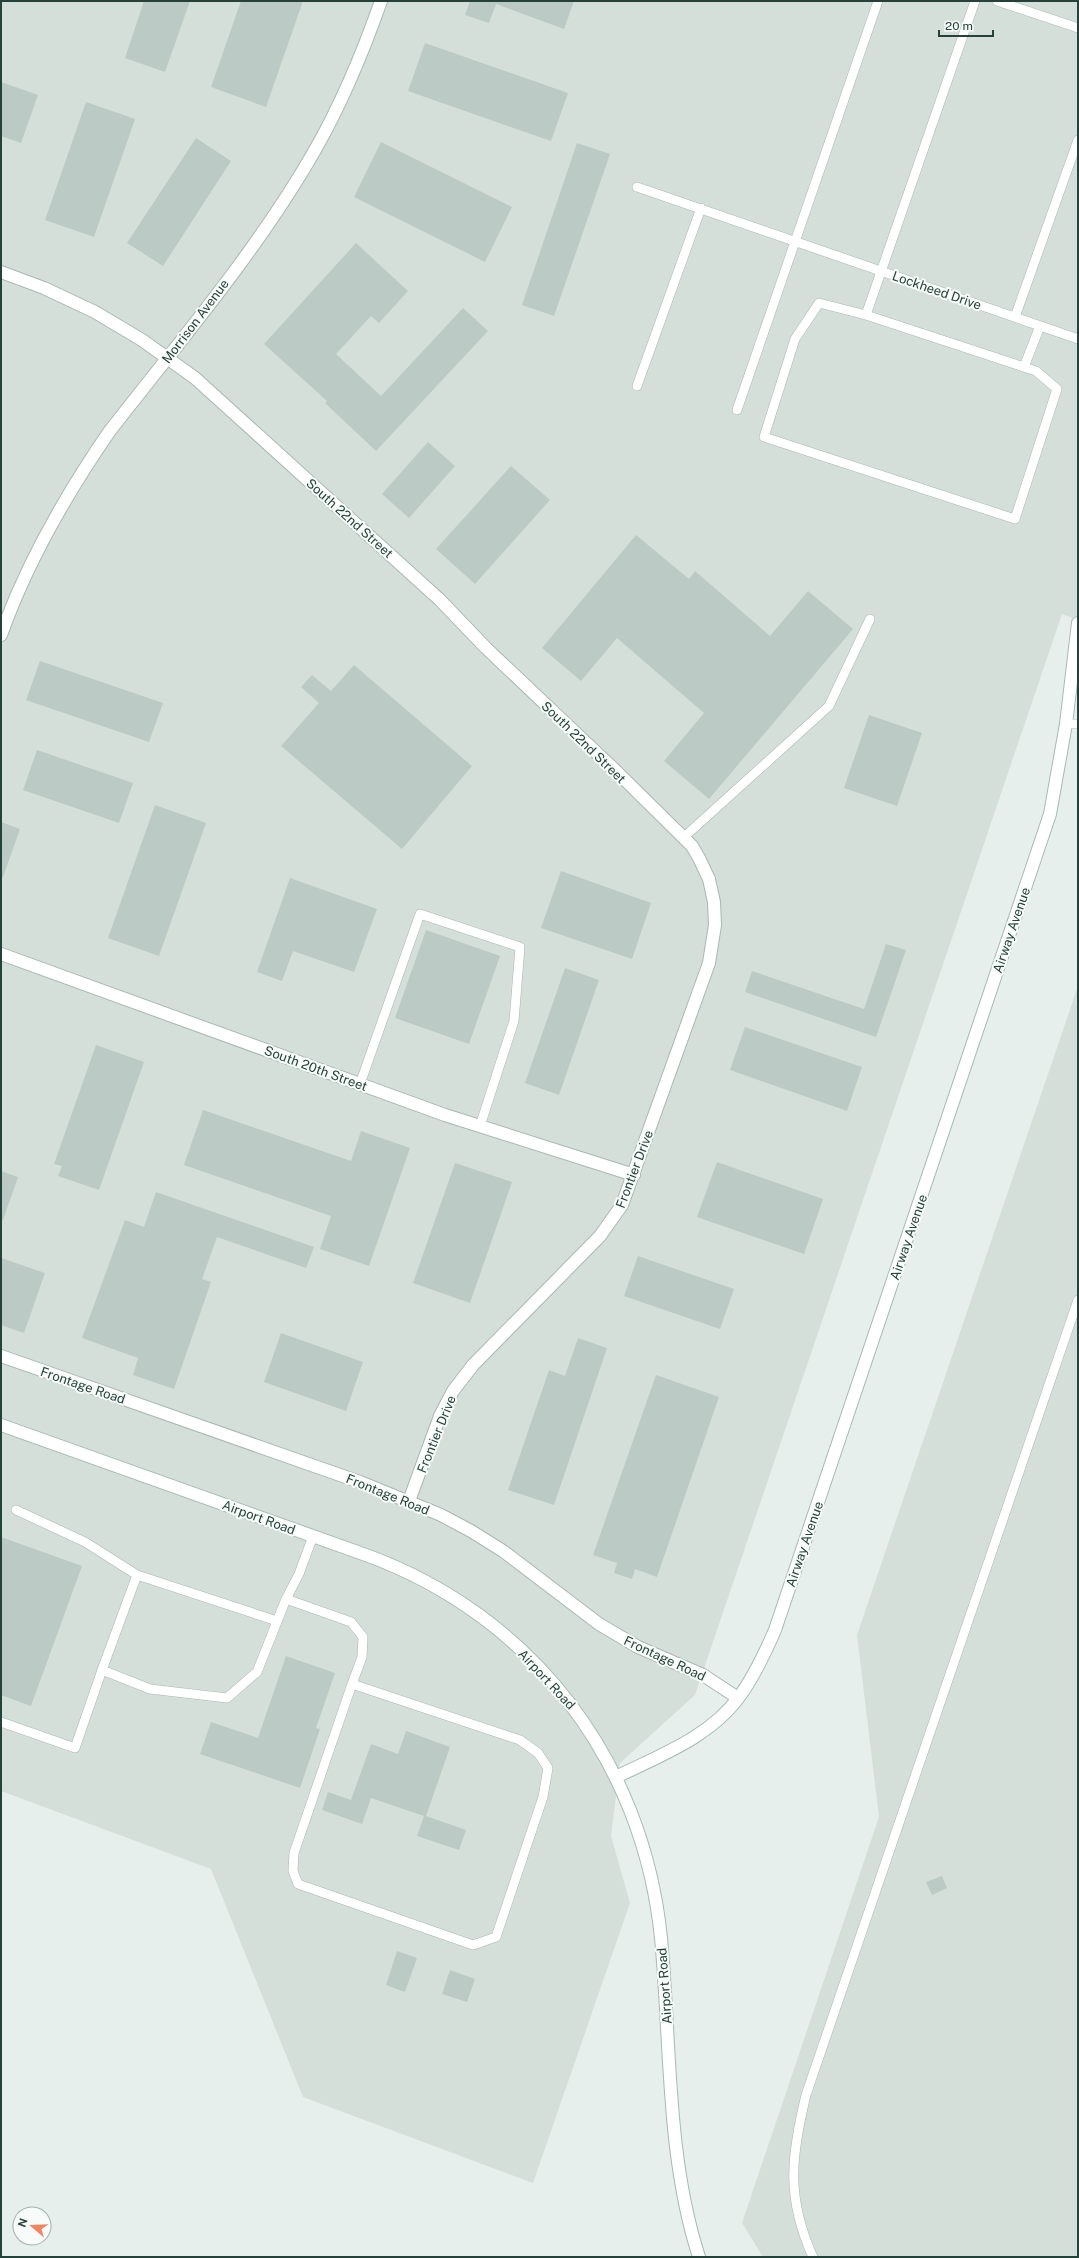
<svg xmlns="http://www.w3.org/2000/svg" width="1079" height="2258" font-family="'Public Sans',sans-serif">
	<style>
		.built { fill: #d4dfda }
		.building { fill: #bbcac4 }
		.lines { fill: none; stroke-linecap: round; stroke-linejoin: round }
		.lane-casing { stroke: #a8b8b2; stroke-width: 10 }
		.street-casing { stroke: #a8b8b2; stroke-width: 14 }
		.secondary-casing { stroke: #a4bbb3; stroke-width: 14 }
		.lane { stroke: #fff; stroke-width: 9 }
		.street { stroke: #fff; stroke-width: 12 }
		.secondary { stroke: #fff; stroke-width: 12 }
		.labels { text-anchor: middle; stroke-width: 4; stroke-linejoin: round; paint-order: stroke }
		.street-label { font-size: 13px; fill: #24423a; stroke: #f7fbf9 }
	</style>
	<rect width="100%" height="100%" fill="#e6efeb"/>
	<path class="built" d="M 1,1 L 1078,1 L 1078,620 L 1062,614 L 695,1695 L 620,1763 L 611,1836 L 630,1903 L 533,2183 L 303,2097 L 211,1869 L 1,1791 Z
		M 1078,986 L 1078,2257 L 763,2257 L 742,2223 L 879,1817 L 857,1635 Z"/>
	<path class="building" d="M 144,1 L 190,1 L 165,72 L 125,58 Z
		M 241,1 L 303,1 L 266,107 L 211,87 Z
		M 470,1 L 574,1 L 564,29 L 496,4 L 489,23 L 465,15 Z
		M 425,43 L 568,93 L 551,141 L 408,91 Z
		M 1,82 L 38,95 L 21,143 L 1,136 Z
		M 86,102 L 135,119 L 94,237 L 45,220 Z
		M 196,138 L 231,161 L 163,266 L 127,243 Z
		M 381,142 L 512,207 L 485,262 L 354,197 Z
		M 577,143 L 610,154 L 554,316 L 522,305 Z
		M 356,243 L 408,291 L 379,323 L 371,316 L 336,354 L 381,396 L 463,308 L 488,331 L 376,451 L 325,403 L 327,401 L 264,344 Z
		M 428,442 L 455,466 L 409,518 L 382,494 Z
		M 511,466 L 550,500 L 475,584 L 436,549 Z
		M 636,535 L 689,579 L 695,571 L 770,636 L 808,591 L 853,629 L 709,799 L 664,761 L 704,713 L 617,638 L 581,681 L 542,648 Z
		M 40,661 L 163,703 L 149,742 L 26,700 Z
		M 354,665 L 472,766 L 402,849 L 281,746 L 319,703 L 301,687 L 312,675 L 331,691 Z
		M 869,715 L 922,733 L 897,806 L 844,788 Z
		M 37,750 L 133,783 L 119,823 L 23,790 Z
		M 155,805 L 206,823 L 159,956 L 108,938 Z
		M 1,822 L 20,829 L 3,877 L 1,876 Z
		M 561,871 L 651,903 L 632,959 L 541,928 Z
		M 290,878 L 377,909 L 354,972 L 293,951 L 282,981 L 257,972 Z
		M 426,930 L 500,956 L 469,1044 L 395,1018 Z
		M 886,944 L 906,950 L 876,1037 L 745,992 L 752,971 L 864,1009 Z
		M 565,968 L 599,980 L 559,1095 L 525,1083 Z
		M 745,1027 L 862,1067 L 847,1111 L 730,1070 Z
		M 96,1045 L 144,1062 L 99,1190 L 58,1176 L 62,1166 L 54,1164 Z
		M 203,1110 L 351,1161 L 361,1131 L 410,1148 L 369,1266 L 320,1249 L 331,1216 L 184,1165 Z
		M 717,1162 L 823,1199 L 804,1254 L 697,1217 Z
		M 455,1163 L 512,1182 L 470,1303 L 413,1283 Z
		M 1,1171 L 18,1177 L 3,1220 L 1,1220 Z
		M 156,1192 L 314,1247 L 306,1268 L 217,1237 L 202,1279 L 211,1282 L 174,1389 L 133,1375 L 138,1358 L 82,1338 L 125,1220 L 144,1227 Z
		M 638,1256 L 734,1289 L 720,1329 L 624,1296 Z
		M 1,1258 L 45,1273 L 24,1333 L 1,1325 Z
		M 281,1333 L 363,1362 L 346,1411 L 264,1382 Z
		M 578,1338 L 607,1348 L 554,1505 L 508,1490 L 549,1370 L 565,1376 Z
		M 656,1375 L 719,1397 L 657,1577 L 635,1569 L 632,1579 L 614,1573 L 617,1563 L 593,1555 Z
		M 1,1537 L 82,1566 L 31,1706 L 1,1695 Z
		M 286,1656 L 335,1673 L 316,1728 L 320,1729 L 300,1788 L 200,1754 L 211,1722 L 258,1738 Z
		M 406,1731 L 450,1747 L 426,1816 L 466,1830 L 459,1850 L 417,1836 L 424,1816 L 371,1798 L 362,1824 L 322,1810 L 328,1792 L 351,1800 L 371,1744 L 398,1754 Z
		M 942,1876 L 947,1888 L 932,1895 L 926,1882 Z
		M 397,1951 L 417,1958 L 405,1992 L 386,1985 Z
		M 450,1970 L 475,1979 L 467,2002 L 442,1994 Z"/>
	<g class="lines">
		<g class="lane-casing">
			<path id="lane" d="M 997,1 L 1078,28
				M 637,187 L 1078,339
				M 866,315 L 1036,371 L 1057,389 L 1015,519 L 764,437 L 795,339 L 819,303 L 866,315 L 975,1
				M 1015,317 L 1078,140
				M 1024,367 L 1040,326
				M 637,386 L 701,208
				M 737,410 L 878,1
				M 1066,724 L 1078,724
				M 683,838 L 829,706 L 870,619
				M 360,1084 L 420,914 L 520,947 L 514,1021 L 480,1126
				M 16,1510 L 85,1542 L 137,1575
				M 286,1599 L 351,1622 L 363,1637 L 362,1657 L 352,1684 L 294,1853 L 293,1871 L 298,1884 L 473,1945 L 496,1937 L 543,1797 L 548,1768 L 538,1753 L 520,1740 L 352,1684
				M 277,1621 L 137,1575 L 102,1670 L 150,1689 L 227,1698 L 257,1672 L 286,1599 L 299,1574 L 313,1536
				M 1,1722 L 75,1748 L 102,1670
				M 813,2257 C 786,2198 791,2156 806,2095 L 1078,1300"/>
		</g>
		<g class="street-casing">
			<path id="street" d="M 1,272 L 44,288 L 95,312 L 142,340 L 195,378 L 440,600 L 486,648 L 617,772 L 692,846 L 699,858 L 709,879 L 714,902 L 715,925 L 709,963 L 622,1205 L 600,1236 L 473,1365 L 453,1391 L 440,1416 L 409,1501
				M 1,635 C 27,562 65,496 109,432 C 179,342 258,250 315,150 C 342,103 363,52 381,1
				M 1,954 L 445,1115 L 634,1175
				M 1,1356 L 360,1482 L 441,1515 L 471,1531 L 503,1551 L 599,1624 L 638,1647 L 703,1675 L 738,1698"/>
		</g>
		<g class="secondary-casing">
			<path id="secondary" d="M 1,1425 L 366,1555 C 533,1616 643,1761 661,1938 C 671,2043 666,2155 699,2257
				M 616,1777 C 659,1756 710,1737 739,1697 C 754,1677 765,1653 775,1630 L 1050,814 L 1066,724 L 1078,623"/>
		</g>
		<use href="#lane" class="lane"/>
		<use href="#street" class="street"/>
		<use href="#secondary" class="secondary"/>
	</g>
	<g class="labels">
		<g class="street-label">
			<text transform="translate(937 290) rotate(19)" y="5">Lockheed Drive</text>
			<text transform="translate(195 321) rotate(-53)" y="5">Morrison Avenue</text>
			<text transform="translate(350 518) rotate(42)" y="5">South 22nd Street</text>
			<text transform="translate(584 742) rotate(44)" y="5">South 22nd Street</text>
			<text transform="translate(1011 930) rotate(-71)" y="5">Airway Avenue</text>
			<text transform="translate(316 1068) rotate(20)" y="5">South 20th Street</text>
			<text transform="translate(634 1169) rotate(-69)" y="5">Frontier Drive</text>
			<text transform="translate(908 1237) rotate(-71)" y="5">Airway Avenue</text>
			<text transform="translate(83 1385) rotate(19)" y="5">Frontage Road</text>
			<text transform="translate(436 1434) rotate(-68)" y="5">Frontier Drive</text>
			<text transform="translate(388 1494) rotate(22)" y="5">Frontage Road</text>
			<text transform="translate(259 1517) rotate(20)" y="5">Airport Road</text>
			<text transform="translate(804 1544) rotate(-71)" y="5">Airway Avenue</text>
			<text transform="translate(665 1658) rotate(25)" y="5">Frontage Road</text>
			<text transform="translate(547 1679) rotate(47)" y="5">Airport Road</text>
			<text transform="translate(664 1986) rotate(-94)" y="5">Airport Road</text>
		</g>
	</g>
	<rect width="1079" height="2258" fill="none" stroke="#24423a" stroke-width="4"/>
	<g transform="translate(32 2226) rotate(289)"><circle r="19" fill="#f7fbf9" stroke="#a3b1ad"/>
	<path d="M0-3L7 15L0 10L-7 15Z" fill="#f4845f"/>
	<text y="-6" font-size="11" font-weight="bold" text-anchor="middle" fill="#24423a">N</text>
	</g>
	<path d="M939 30v6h54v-6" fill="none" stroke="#24423a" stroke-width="2"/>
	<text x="945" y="30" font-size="12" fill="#24423a" stroke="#f7fbf9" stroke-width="3" paint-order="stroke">20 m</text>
</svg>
